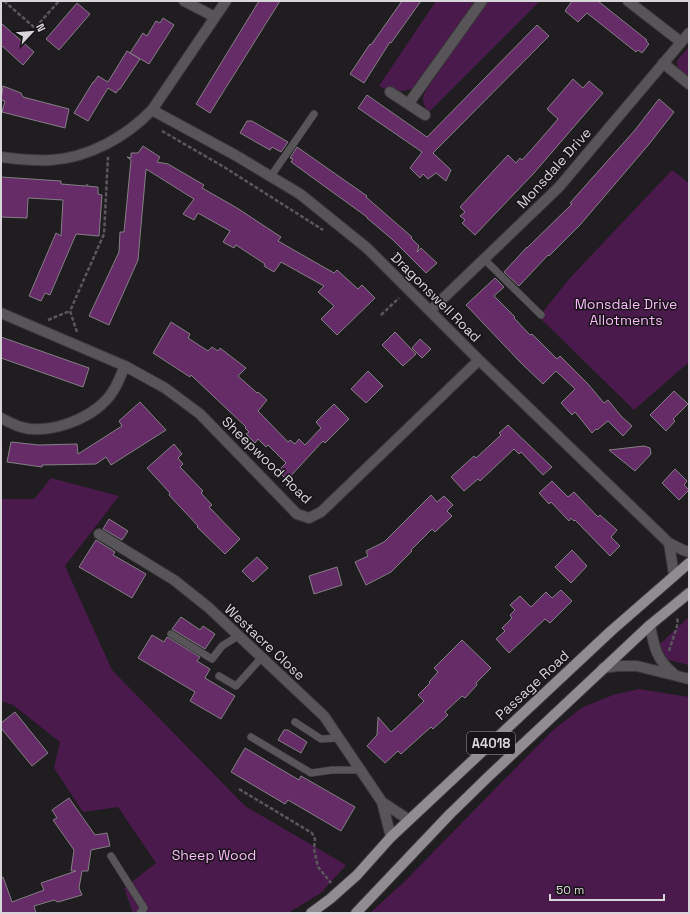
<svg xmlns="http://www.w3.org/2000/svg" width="690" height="914" font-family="'Space Grotesk',sans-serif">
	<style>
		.green { fill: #4b1a4c }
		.building { fill: #652c67; stroke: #847f84 }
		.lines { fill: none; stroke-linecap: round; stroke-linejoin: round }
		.service-casing { stroke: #3a373a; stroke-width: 8 }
		.minor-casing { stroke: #3a373a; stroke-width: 12 }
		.primary-casing { stroke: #3a373a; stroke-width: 12 }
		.path { stroke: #5a575a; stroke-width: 2.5; stroke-dasharray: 4 2; stroke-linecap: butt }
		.service { stroke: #575557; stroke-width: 7 }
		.minor { stroke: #575557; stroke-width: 10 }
		.primary { stroke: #908c90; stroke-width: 10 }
		.labels { text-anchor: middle; stroke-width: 3; stroke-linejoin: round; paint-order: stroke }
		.shield { fill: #171317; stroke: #9f9c9f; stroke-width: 1 }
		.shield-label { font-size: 13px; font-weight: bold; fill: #d9d6d9 }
		.street-label { font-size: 14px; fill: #d9d6d9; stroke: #171317 }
		.park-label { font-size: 14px; fill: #fcb9fc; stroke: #171317 }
	</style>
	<rect width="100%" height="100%" fill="#201d20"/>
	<path class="green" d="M 436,1 L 475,1 L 413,88 C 402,93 389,93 379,86 Z
		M 488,1 L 540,1 L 428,113 C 422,101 421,99 428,87 Z
		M 689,47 L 689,79 C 672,63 674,63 689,47 Z
		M 672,170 L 689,183 L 689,362 L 634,410 L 539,317 L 569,279 Z
		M 51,478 L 119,496 L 65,566 L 112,670 L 245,806 L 346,865 L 321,893 L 288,913 L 133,913 L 124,888 L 156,863 L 118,807 L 83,812 L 54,768 L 60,742 L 13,705 L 1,701 L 1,499 L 34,499 Z
		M 689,617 L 689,665 L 665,659 L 660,644 Z
		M 639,689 L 689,697 L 689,913 L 370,913 L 403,883 L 553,730 L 583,707 L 613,695 Z"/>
	<path class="building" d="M 259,1 L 280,1 L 210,113 L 196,104 Z
		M 402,1 L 421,1 L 391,43 L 390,42 L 364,83 L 350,74 L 370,44 L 371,45 Z
		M 572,1 L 598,1 L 647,40 L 646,41 L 649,44 L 642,53 L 638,50 L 636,52 L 587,13 L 578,22 L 565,11 Z
		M 77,3 L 90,14 L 59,50 L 46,39 Z
		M 163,18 L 174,25 L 149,64 L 130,53 L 143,33 L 147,36 L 156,21 L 160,23 Z
		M 1,23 L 34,52 L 23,65 L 1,45 Z
		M 537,25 L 549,36 L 433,153 L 451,170 L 446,181 L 436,173 L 428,179 L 423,174 L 420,178 L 410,168 L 422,152 L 358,108 L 367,95 L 427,137 Z
		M 127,51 L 140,59 L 120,89 L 119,89 L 116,93 L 108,88 L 88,121 L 74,113 L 93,82 L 94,82 L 98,76 L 108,82 Z
		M 573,79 L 583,88 L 589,81 L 603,93 L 534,173 L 475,235 L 462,223 L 465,220 L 460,216 L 465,212 L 460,207 L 508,155 L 516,163 L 520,158 L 522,160 L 533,148 L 558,119 L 547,109 Z
		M 3,86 L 21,93 L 23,97 L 69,109 L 65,128 L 2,112 L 5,101 L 1,100 Z
		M 659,99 L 674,112 L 650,143 L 580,225 L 549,256 L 548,255 L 519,286 L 504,272 L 527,247 L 527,248 L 572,204 L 570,203 L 635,130 Z
		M 247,121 L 252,121 L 288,142 L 281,152 L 272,147 L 270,150 L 240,133 Z
		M 143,146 L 160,157 L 157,162 L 168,164 L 204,185 L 202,188 L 237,208 L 281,237 L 278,241 L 334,273 L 337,270 L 358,289 L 362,285 L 375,298 L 337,335 L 321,319 L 334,306 L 318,292 L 324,286 L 281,262 L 274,272 L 264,266 L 265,264 L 236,245 L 234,248 L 223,242 L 230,231 L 198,213 L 194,220 L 183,214 L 194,199 L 146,169 L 138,260 L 109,325 L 89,316 L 119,252 L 120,232 L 124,232 L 131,160 L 127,157 L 131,158 L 131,153 L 138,153 Z
		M 297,147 L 367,196 L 366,197 L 412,237 L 411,238 L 419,246 L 417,252 L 421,248 L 437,263 L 426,273 L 393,240 L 367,218 L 367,217 L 291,162 L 293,159 L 290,158 Z
		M 1,177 L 61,181 L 61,184 L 98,187 L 98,194 L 102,195 L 99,236 L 76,234 L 50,295 L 45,293 L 41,301 L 29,296 L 56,233 L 61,236 L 63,200 L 28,198 L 27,218 L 1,217 Z
		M 495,278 L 504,287 L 494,296 L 515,317 L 514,318 L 530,335 L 532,334 L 557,359 L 560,356 L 588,384 L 604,403 L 608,400 L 621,416 L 632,426 L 623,436 L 608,421 L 597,430 L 596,429 L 592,433 L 575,412 L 572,415 L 561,403 L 575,389 L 556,371 L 543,384 L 521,363 L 466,305 Z
		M 171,322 L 190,334 L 188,338 L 208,351 L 212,347 L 218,351 L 220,348 L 246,368 L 238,376 L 257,393 L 258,392 L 267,400 L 258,411 L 288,442 L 290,440 L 295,444 L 299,439 L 305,445 L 321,428 L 316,422 L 334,404 L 349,419 L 325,443 L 323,441 L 287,480 L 278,471 L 286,463 L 268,445 L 266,447 L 258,439 L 255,443 L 246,434 L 249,432 L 245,428 L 246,427 L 191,375 L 190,377 L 153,353 Z
		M 395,332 L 416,354 L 403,366 L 382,345 Z
		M 1,337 L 89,368 L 83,387 L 1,358 Z
		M 420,339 L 431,349 L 422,358 L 412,348 Z
		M 368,371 L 383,386 L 366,403 L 351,389 Z
		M 674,391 L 688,404 L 673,419 L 675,421 L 666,431 L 650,415 Z
		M 140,402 L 166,430 L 111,465 L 106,457 L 96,464 L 42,465 L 42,467 L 7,462 L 11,442 L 39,445 L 77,444 L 78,454 L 122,426 L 119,421 Z
		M 508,425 L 552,467 L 543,475 L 521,452 L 519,454 L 514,449 L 480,481 L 478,479 L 464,491 L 451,477 L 474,456 L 476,458 L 501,435 L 499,433 Z
		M 174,444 L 182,454 L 178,458 L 183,464 L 180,467 L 203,491 L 201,493 L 212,505 L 209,507 L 240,539 L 225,554 L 197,527 L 198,526 L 169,495 L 170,493 L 147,468 Z
		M 644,446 L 650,448 L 651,454 L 635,471 L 609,450 Z
		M 675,469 L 687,481 L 684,485 L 689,490 L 679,500 L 662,483 Z
		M 552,481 L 568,497 L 574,492 L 598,517 L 600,515 L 617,530 L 611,537 L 620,546 L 610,556 L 575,520 L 574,521 L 571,518 L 569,521 L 551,502 L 549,504 L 539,493 Z
		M 431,495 L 437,502 L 444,496 L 453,505 L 447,511 L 452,516 L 435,532 L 432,529 L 411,550 L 412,551 L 391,572 L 366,585 L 355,562 L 368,556 L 366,551 L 384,542 Z
		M 109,519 L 128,531 L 122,540 L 103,529 Z
		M 96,540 L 115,552 L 113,555 L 146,574 L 132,598 L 79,567 Z
		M 572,550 L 587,566 L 571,583 L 555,567 Z
		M 257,557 L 268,568 L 253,582 L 242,571 Z
		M 337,567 L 342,585 L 314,594 L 309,576 Z
		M 561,590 L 572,601 L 550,623 L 545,619 L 509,653 L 496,639 L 505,631 L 502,628 L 512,618 L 510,615 L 515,610 L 510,605 L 520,596 L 531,607 L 546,592 L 552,598 Z
		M 181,617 L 200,630 L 203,626 L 215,634 L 205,649 L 172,629 Z
		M 152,635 L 164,642 L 167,637 L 200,657 L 197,661 L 210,669 L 205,678 L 235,696 L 221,719 L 190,701 L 195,692 L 138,658 Z
		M 462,640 L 491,668 L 476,683 L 477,685 L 465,698 L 462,696 L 445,712 L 448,715 L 433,729 L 431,727 L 401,754 L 398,751 L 385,763 L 367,746 L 377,735 L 378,717 L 391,732 L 401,723 L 424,701 L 418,695 L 430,683 L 429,682 L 438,672 L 434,668 Z
		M 15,712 L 48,753 L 32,766 L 1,728 L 1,723 Z
		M 284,730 L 288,730 L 307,742 L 301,753 L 278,740 Z
		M 245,748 L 299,780 L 301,776 L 355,807 L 341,831 L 288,800 L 285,804 L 231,772 Z
		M 69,798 L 95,835 L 107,833 L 110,846 L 91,850 L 88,871 L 82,871 L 79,888 L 82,895 L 58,902 L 54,900 L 34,906 L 36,913 L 1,913 L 1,878 L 3,877 L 12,902 L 44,890 L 41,883 L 76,871 L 71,871 L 74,850 L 53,820 L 57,818 L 52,810 Z"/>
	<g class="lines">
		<g class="service-casing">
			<path id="service" d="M 271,176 L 314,114
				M 484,259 L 541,315
				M 171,634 L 212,659 L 222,646 L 238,636
				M 219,676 L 236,686 L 262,657
				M 295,722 L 321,739 L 340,738
				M 251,737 L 311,773 L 332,770 L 362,770
				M 111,856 L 144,908 L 140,913"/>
		</g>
		<g class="minor-casing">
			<path id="minor" d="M 184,1 L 215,17
				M 628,1 L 681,42
				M 663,63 L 689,84
				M 390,92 L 425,115
				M 409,103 L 482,1
				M 152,110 L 235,155 L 300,194 L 367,248 L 479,360 L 669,543 L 683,550 L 689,552
				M 1,157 C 17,159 34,161 51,160 C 88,158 126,137 152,110 L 226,1
				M 430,311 L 559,187 L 689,33
				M 1,313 L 125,366 L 165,388 L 200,414 L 297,514 L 309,518 L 321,512 L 479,360
				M 1,418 C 7,421 14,425 21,427 C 49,436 98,417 113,391 C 118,384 121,374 125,366
				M 99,534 L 174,580 L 208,607 L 324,716 L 382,802 L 409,820
				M 669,543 L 674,575
				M 650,625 C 654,647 656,659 674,674
				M 603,668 L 617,666 L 637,666 L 689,679
				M 382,802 L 391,837"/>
		</g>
		<g class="primary-casing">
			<path id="primary" d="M 311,913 L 330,899 L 357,875 L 391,837 L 611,631 L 689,563
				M 356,913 L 450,814 L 489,776 L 650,625 L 689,593"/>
		</g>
		<path class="path" d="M 4,1 L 35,28 L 59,1
			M 162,131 L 224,167 L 323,230
			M 87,186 L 87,184
			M 381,315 L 399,298
			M 48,320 L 70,311
			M 77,332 L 70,311 L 104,234 L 108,157
			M 669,651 L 678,623 L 677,618
			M 239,789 L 312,833 L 315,839 L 314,849 L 318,867 L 331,883"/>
		<use href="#service" class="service"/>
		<use href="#minor" class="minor"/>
		<use href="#primary" class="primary"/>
	</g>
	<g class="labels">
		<rect class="shield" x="467" y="732" width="48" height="22" rx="3"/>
		<g class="shield-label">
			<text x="491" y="748">A4018</text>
		</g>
		<g class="street-label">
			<text transform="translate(554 168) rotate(-48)" y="5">Monsdale Drive</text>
			<text transform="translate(436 297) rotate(45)" y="5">Dragonswell Road</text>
			<text transform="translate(267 460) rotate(44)" y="5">Sheepwood Road</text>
			<text transform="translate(265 642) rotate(43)" y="5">Westacre Close</text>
			<text transform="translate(532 685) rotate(-43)" y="5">Passage Road</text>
		</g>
		<g class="park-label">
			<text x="626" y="309">Monsdale Drive<tspan x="626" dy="16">Allotments</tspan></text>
			<text x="214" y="860">Sheep Wood</text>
		</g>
	</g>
	<rect width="690" height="914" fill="none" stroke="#d9d6d9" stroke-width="4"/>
	<g transform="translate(32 32) rotate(64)" stroke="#171317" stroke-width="3" paint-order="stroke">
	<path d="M0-3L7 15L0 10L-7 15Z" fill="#d9d6d9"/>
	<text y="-6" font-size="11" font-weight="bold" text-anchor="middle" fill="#d9d6d9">N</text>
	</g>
	<path d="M550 894v6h114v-6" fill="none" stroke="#d9d6d9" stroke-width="2"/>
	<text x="556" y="894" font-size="12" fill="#d9d6d9" stroke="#171317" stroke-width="3" paint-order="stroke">50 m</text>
</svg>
